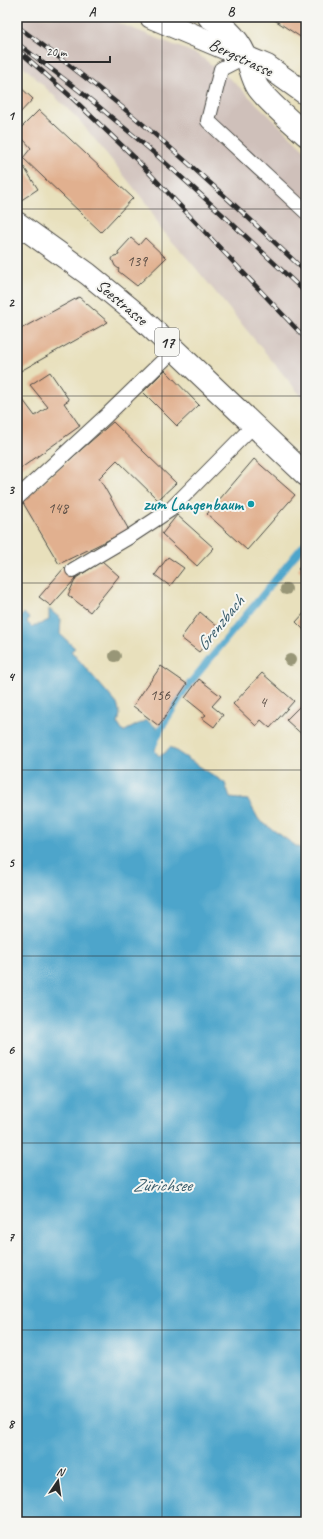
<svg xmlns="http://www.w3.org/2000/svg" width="323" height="1539" font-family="Caveat,sans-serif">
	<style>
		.industrial { fill: #cfc0ba }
		.water { fill: #4ea5cb; stroke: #3c687b }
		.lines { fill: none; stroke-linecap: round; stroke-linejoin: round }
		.stream { stroke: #4ea5cb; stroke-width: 7 }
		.building { fill: #e1b08f }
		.service-casing { stroke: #474641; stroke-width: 16 }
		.minor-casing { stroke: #474641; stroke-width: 24 }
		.tertiary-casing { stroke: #474641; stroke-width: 24 }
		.primary-casing { stroke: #474641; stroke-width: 24 }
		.service { stroke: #fff; stroke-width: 14 }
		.minor { stroke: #fff; stroke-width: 22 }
		.tertiary { stroke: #fff; stroke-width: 22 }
		.primary { stroke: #fff; stroke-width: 22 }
		.rail-casing { stroke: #2b2b2b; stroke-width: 4.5 }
		.rail { stroke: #f6f6f2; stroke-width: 3; stroke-dasharray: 9; stroke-linecap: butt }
		.tree { fill: #989677 }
		.grid { fill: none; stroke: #2b2b2b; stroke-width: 1; stroke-opacity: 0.55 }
		.culture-dot { fill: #0f9aa8; stroke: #f6f6f2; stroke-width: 1.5 }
		.labels { text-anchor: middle; stroke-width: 4; stroke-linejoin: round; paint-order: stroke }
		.number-label { font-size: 15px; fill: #584c44 }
		.shield { fill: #f6f6f2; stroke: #686867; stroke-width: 1 }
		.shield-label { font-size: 16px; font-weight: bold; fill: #2b2b2b }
		.street-label { font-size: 17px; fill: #2b2b2b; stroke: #f6f6f2 }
		.culture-label { font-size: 17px; font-weight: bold; fill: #0d838f; stroke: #f6f6f2; text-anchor: end }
		.water-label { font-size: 18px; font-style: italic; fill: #395c6b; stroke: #f6f6f2 }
		.neatline { fill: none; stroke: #2b2b2b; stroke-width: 1.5 }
		.grid-label { font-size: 13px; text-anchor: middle; font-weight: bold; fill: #2b2b2b }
	</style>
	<rect width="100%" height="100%" fill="#f6f6f2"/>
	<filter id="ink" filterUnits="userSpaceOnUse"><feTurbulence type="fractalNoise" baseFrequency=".025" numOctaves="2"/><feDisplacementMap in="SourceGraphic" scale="8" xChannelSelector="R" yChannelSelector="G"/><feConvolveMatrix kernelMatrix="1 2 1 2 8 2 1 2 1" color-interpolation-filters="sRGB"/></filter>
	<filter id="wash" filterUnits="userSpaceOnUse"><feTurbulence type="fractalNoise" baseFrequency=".012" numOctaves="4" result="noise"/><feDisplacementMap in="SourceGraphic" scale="16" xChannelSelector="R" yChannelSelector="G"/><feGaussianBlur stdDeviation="0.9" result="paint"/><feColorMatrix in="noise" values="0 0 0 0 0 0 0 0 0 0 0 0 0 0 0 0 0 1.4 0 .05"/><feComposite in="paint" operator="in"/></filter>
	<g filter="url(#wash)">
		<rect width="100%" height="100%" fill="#e8e0bc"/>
		<path class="industrial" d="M 17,17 L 104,17 L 199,55 L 234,82 L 306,151 L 306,402 L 189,260 L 161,229 L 149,207 L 110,158 L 78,119 L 17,60 Z"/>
		<path class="water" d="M 49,609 L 61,619 L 60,634 L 75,648 L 71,651 L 117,704 L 120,714 L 118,724 L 123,732 L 146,720 L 160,730 L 155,751 L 159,756 L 165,753 L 170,747 L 225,783 L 230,798 L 248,800 L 259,820 L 299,848 L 306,846 L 306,1522 L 17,1522 L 17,616 L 22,616 L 24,613 L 29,618 L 27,622 L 32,627 L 34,625 L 38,625 L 49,620 Z"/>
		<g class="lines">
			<path class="stream" d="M 153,746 L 162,727 L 186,688 L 306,542"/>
		</g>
		<g id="blocks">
			<path class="building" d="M 270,17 L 306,17 L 306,32 L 302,38 Z
				M 17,84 L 33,99 L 17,116 Z
				M 39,110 L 133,198 L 101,232 L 23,158 L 31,148 L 17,132 Z
				M 20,161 L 38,189 L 17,203 L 17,162 Z
				M 131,238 L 139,245 L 145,238 L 166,258 L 137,286 L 118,271 L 119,269 L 115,266 L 112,259 L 114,256 L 119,255 L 118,252 Z
				M 79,297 L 108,322 L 17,373 L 17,331 Z
				M 165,370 L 199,405 L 177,426 L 143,392 Z
				M 50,372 L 69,400 L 64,403 L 80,426 L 17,471 L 17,392 L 35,416 L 48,407 L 30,385 Z
				M 113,422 L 176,483 L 158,500 L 117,460 L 99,478 L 129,530 L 59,564 L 22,501 Z
				M 254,459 L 295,495 L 247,550 L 207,514 Z
				M 177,515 L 214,548 L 197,566 L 162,534 Z
				M 168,557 L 184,568 L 170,586 L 155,575 Z
				M 306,560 L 306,576 L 298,569 Z
				M 102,561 L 119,576 L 90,612 L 68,595 L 76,578 Z
				M 64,568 L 76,578 L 51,606 L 39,597 Z
				M 306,611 L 306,632 L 296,622 Z
				M 200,612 L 219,628 L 199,652 L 181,638 Z
				M 161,666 L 187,684 L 159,726 L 133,706 Z
				M 262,673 L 294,701 L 270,728 L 261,720 L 256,726 L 233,704 Z
				M 199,679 L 221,696 L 212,706 L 223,715 L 214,727 L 202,718 L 206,715 L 185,698 Z
				M 306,700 L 306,738 L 286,720 Z"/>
		</g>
	</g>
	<g filter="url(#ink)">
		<use href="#blocks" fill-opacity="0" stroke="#474641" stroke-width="1"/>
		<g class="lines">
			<g class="service-casing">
				<path id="service" d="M 246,56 L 221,69 L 208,121 L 306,212
					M 17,498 L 106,416 L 175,349
					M 73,570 L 129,537 L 170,510 L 254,425"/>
			</g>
			<g class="minor-casing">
				<path id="minor" d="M 209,17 C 228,28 241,41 248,62 C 251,71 253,80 258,88 C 269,103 292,122 306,135"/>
			</g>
			<g class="tertiary-casing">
				<path id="tertiary" d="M 151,17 L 267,66 L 306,94"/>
			</g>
			<g class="primary-casing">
				<path id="primary" d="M 17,223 L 88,274 L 138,315 L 306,475"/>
			</g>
			<use href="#service" class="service"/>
			<use href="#minor" class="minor"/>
			<use href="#tertiary" class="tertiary"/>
			<use href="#primary" class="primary"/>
			<g class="rail-casing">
				<path id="rail" d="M 17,26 C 84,75 149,127 210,183 C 243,212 274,242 306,272
					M 17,43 C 48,67 80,90 110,116 C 179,172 242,233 306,293
					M 17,49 L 69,95 L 135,158 L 306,339"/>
			</g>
			<use href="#rail" class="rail"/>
		</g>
		<g class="tree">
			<circle cx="286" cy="589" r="6"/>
			<circle cx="115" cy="656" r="6"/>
			<circle cx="290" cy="660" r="6"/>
		</g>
	</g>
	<path class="grid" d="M 162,17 L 162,1522M 17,209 L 306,209M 17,396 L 306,396M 17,583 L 306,583M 17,770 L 306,770M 17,956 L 306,956M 17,1143 L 306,1143M 17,1330 L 306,1330"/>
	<circle class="culture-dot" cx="251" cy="504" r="4"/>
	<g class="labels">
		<g class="number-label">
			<text x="137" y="266">139</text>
			<text x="58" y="513">148</text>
			<text x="160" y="700">156</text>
			<text x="263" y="707">4</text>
		</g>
		<rect class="shield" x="155" y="328" width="24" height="28" rx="3"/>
		<g class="shield-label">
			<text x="167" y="348">17</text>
		</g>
		<g class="street-label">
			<text transform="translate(241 57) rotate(25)" y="6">Bergstrasse</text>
			<text transform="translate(122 302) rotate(40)" y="6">Seestrasse</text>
		</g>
		<g class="culture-label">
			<text x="243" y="510">zum Langenbaum</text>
		</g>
		<g class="water-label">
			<text transform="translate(220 623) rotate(-51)" y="6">Grenzbach</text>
			<text x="162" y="1191">Zürichsee</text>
		</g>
	</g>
	<rect width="323" height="1539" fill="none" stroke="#f6f6f2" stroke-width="44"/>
	<g transform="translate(58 1481) rotate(13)" stroke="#f6f6f2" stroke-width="3" paint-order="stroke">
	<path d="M0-3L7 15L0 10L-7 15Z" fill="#2b2b2b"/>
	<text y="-6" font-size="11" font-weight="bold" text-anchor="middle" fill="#2b2b2b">N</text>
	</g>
	<path d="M40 56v6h70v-6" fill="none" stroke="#2b2b2b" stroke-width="2"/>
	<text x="46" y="56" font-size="12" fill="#2b2b2b" stroke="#f6f6f2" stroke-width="3" paint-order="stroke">20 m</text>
	<rect x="22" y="22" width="279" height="1495" class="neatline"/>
	<g class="grid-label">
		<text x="92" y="16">A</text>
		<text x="231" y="16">B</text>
		<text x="11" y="120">1</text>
		<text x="11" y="307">2</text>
		<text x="11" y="494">3</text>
		<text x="11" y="681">4</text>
		<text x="11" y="867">5</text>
		<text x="11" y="1054">6</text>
		<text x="11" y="1241">7</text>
		<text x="11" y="1428">8</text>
	</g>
</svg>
